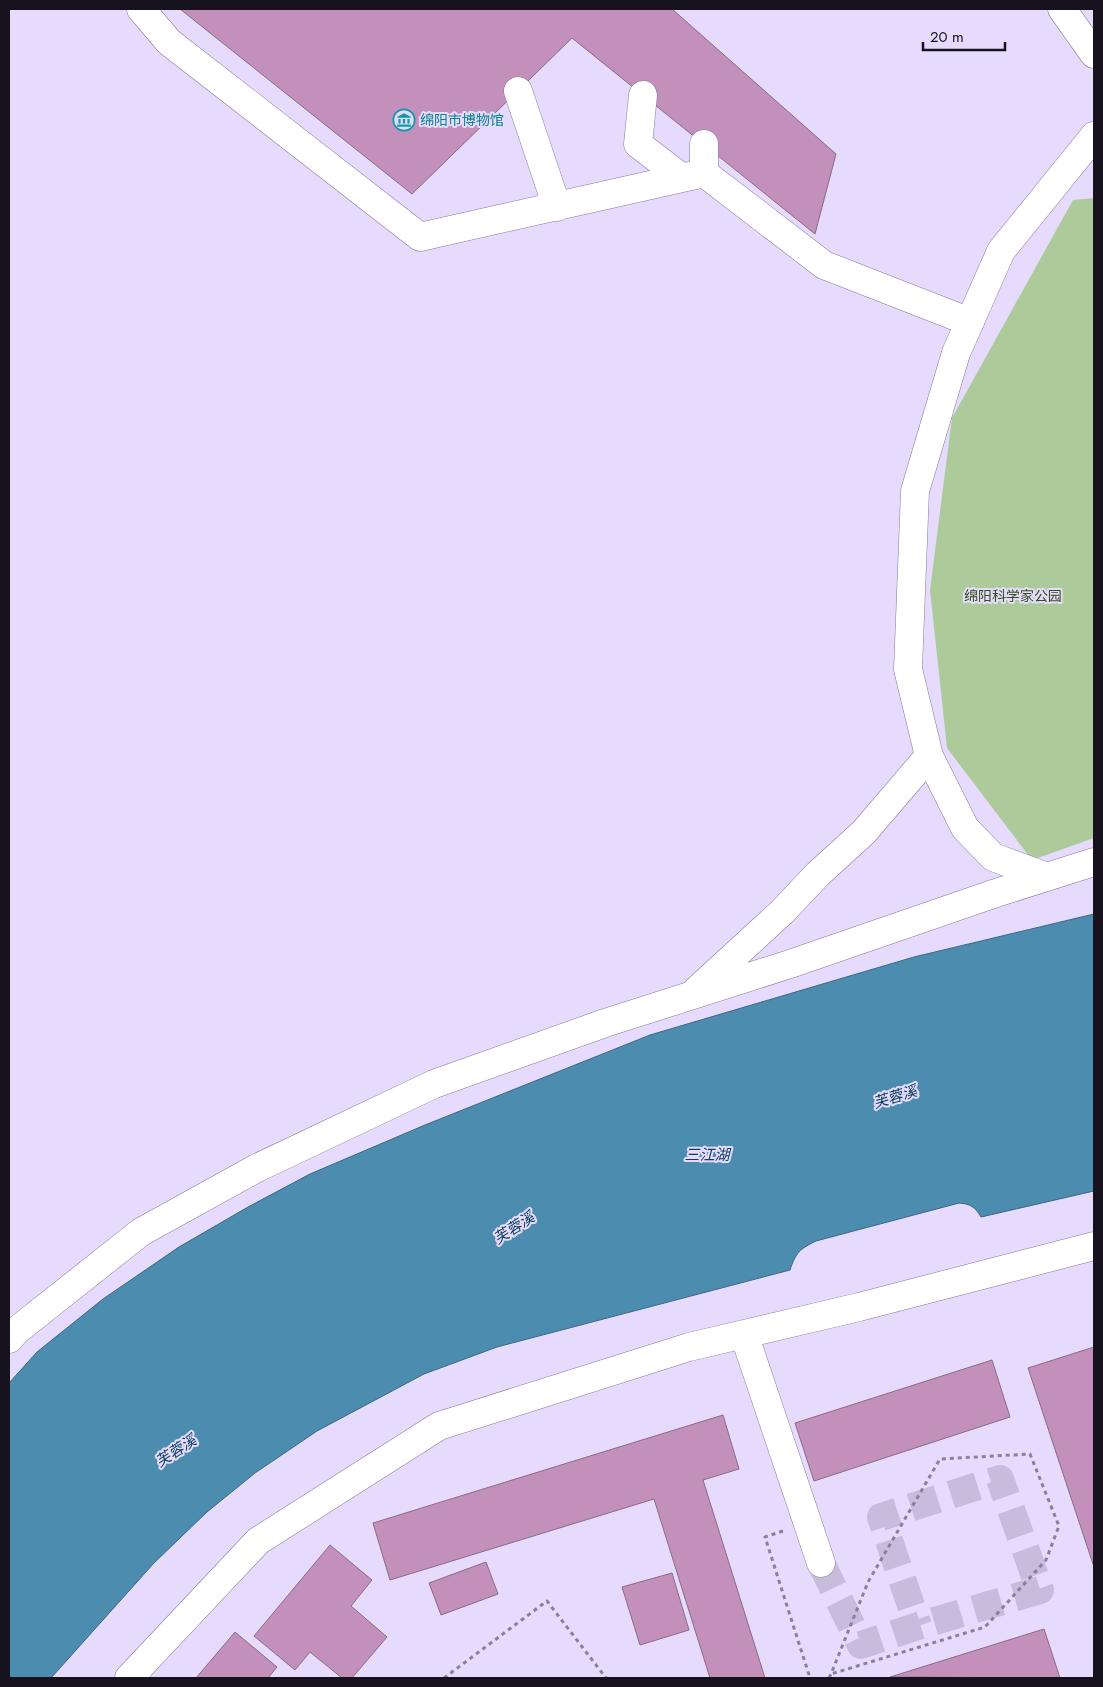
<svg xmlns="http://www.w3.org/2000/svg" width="1103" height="1687" font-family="Jost,'Noto Sans SC',sans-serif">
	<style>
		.green { fill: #adca9b }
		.water { fill: #4b8caf; stroke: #3b6784 }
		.building { fill: #c38fbb; stroke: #896c84 }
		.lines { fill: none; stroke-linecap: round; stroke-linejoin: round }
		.minor-tunnel { stroke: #c7bcdc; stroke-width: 28; stroke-dasharray: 28 14; stroke-linecap: butt }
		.minor-casing { stroke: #867b9b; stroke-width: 29 }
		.tertiary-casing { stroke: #867b9b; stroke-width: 29 }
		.path { stroke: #898099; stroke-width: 3; stroke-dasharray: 4 4; stroke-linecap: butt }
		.minor { stroke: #fff; stroke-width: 28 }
		.tertiary { stroke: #fff; stroke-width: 28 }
		.labels { text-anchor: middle; stroke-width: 4; stroke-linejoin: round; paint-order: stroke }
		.culture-label { font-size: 14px; fill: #0d838f; stroke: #e6dafd; text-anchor: start }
		.park-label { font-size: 14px; fill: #315017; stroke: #e6dafd }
		.water-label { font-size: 15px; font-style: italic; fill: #09415a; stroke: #e6dafd }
	</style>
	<rect width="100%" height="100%" fill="#e6dafd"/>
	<path class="green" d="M 1094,198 L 1094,838 L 1032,860 L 947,748 L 930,590 L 952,418 L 1073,200 Z"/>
	<path class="water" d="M 1094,914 L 1094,1191 L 981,1217 C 975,1207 971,1204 959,1203 L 816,1241 C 800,1249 796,1252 790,1270 L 497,1347 L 424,1374 L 317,1431 L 255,1473 L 207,1512 L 154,1563 L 51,1678 L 9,1678 L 9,1383 L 37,1352 L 103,1299 L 179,1247 L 248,1207 L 310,1174 L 425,1125 L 650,1035 L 914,957 Z"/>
	<path class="building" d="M 180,9 L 672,9 L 836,154 L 815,234 L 572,38 L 412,194 Z
		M 1094,1347 L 1094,1567 L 1028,1368 Z
		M 992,1360 L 1010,1417 L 814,1481 L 795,1423 Z
		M 723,1415 L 739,1469 L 703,1480 L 765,1678 L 710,1678 L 654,1499 L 390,1580 L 373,1523 Z
		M 330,1545 L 372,1580 L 351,1606 L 387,1637 L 352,1678 L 342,1678 L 310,1652 L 295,1670 L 254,1636 Z
		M 486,1562 L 498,1594 L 441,1615 L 429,1583 Z
		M 672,1573 L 689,1630 L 640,1645 L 622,1587 Z
		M 1044,1629 L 1060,1678 L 890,1677 Z
		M 235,1632 L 277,1667 L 268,1678 L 196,1678 Z"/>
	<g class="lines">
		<path class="minor-tunnel" d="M 821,1563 L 861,1645 L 918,1626 L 1040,1590 L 1000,1479 L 881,1517 L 918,1626"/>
		<g class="minor-casing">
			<path id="minor" d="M 141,9 L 169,42 L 420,237 L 704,173
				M 518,91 L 557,207
				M 643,95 L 638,144 L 682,178
				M 704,144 L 704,173 L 824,265 L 970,322
				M 744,1334 L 821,1563
				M 129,1678 L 258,1541 L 439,1426 L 689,1347 L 859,1307 L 1094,1246"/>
		</g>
		<g class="tertiary-casing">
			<path id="tertiary" d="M 1062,9 L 1094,54
				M 929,756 L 965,828 L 993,857 L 1047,877
				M 697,990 L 782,912 L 818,874 L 864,832 L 929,756 L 908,669 L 915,491 L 956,353 L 1001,251 L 1094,136
				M 9,1339 L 16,1331 L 141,1232 L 257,1168 L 434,1084 L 605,1023 L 790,964 L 996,893 L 1094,862"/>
		</g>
		<path class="path" d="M 783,1531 L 765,1537 L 810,1678
			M 444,1678 L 547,1601 L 606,1678
			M 829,1678 L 831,1674 L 868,1582 L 940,1459 L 1030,1454 L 1059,1526 L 1046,1560 L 985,1627 L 831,1674"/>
		<use href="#minor" class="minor"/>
		<use href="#tertiary" class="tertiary"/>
	</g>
	<defs>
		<g id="museum-ring" transform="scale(1.125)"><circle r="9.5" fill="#e6dafd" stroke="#0f9aa8" stroke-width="1.5"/><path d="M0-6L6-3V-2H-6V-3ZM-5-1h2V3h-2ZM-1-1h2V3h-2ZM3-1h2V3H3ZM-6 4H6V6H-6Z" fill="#0f9aa8"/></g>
	</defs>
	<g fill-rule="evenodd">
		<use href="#museum-ring" x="404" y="120"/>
	</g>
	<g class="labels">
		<g class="culture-label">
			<text x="420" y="125">绵阳市博物馆</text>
		</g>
		<g class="park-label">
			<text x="1013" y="601">绵阳科学家公园</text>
		</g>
		<g class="water-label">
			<text transform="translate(895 1097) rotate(-17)" y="5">芙蓉溪</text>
			<text x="707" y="1160">三江湖</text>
			<text transform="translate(514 1228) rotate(-33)" y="5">芙蓉溪</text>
			<text transform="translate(176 1451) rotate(-33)" y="5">芙蓉溪</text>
		</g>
	</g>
	<rect width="1103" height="1687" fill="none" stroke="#16121e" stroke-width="20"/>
	<path d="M923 42v8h82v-8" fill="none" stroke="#16121e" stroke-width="2.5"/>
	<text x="930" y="42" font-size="15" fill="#16121e" stroke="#e6dafd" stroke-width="4" paint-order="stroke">20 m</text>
</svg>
